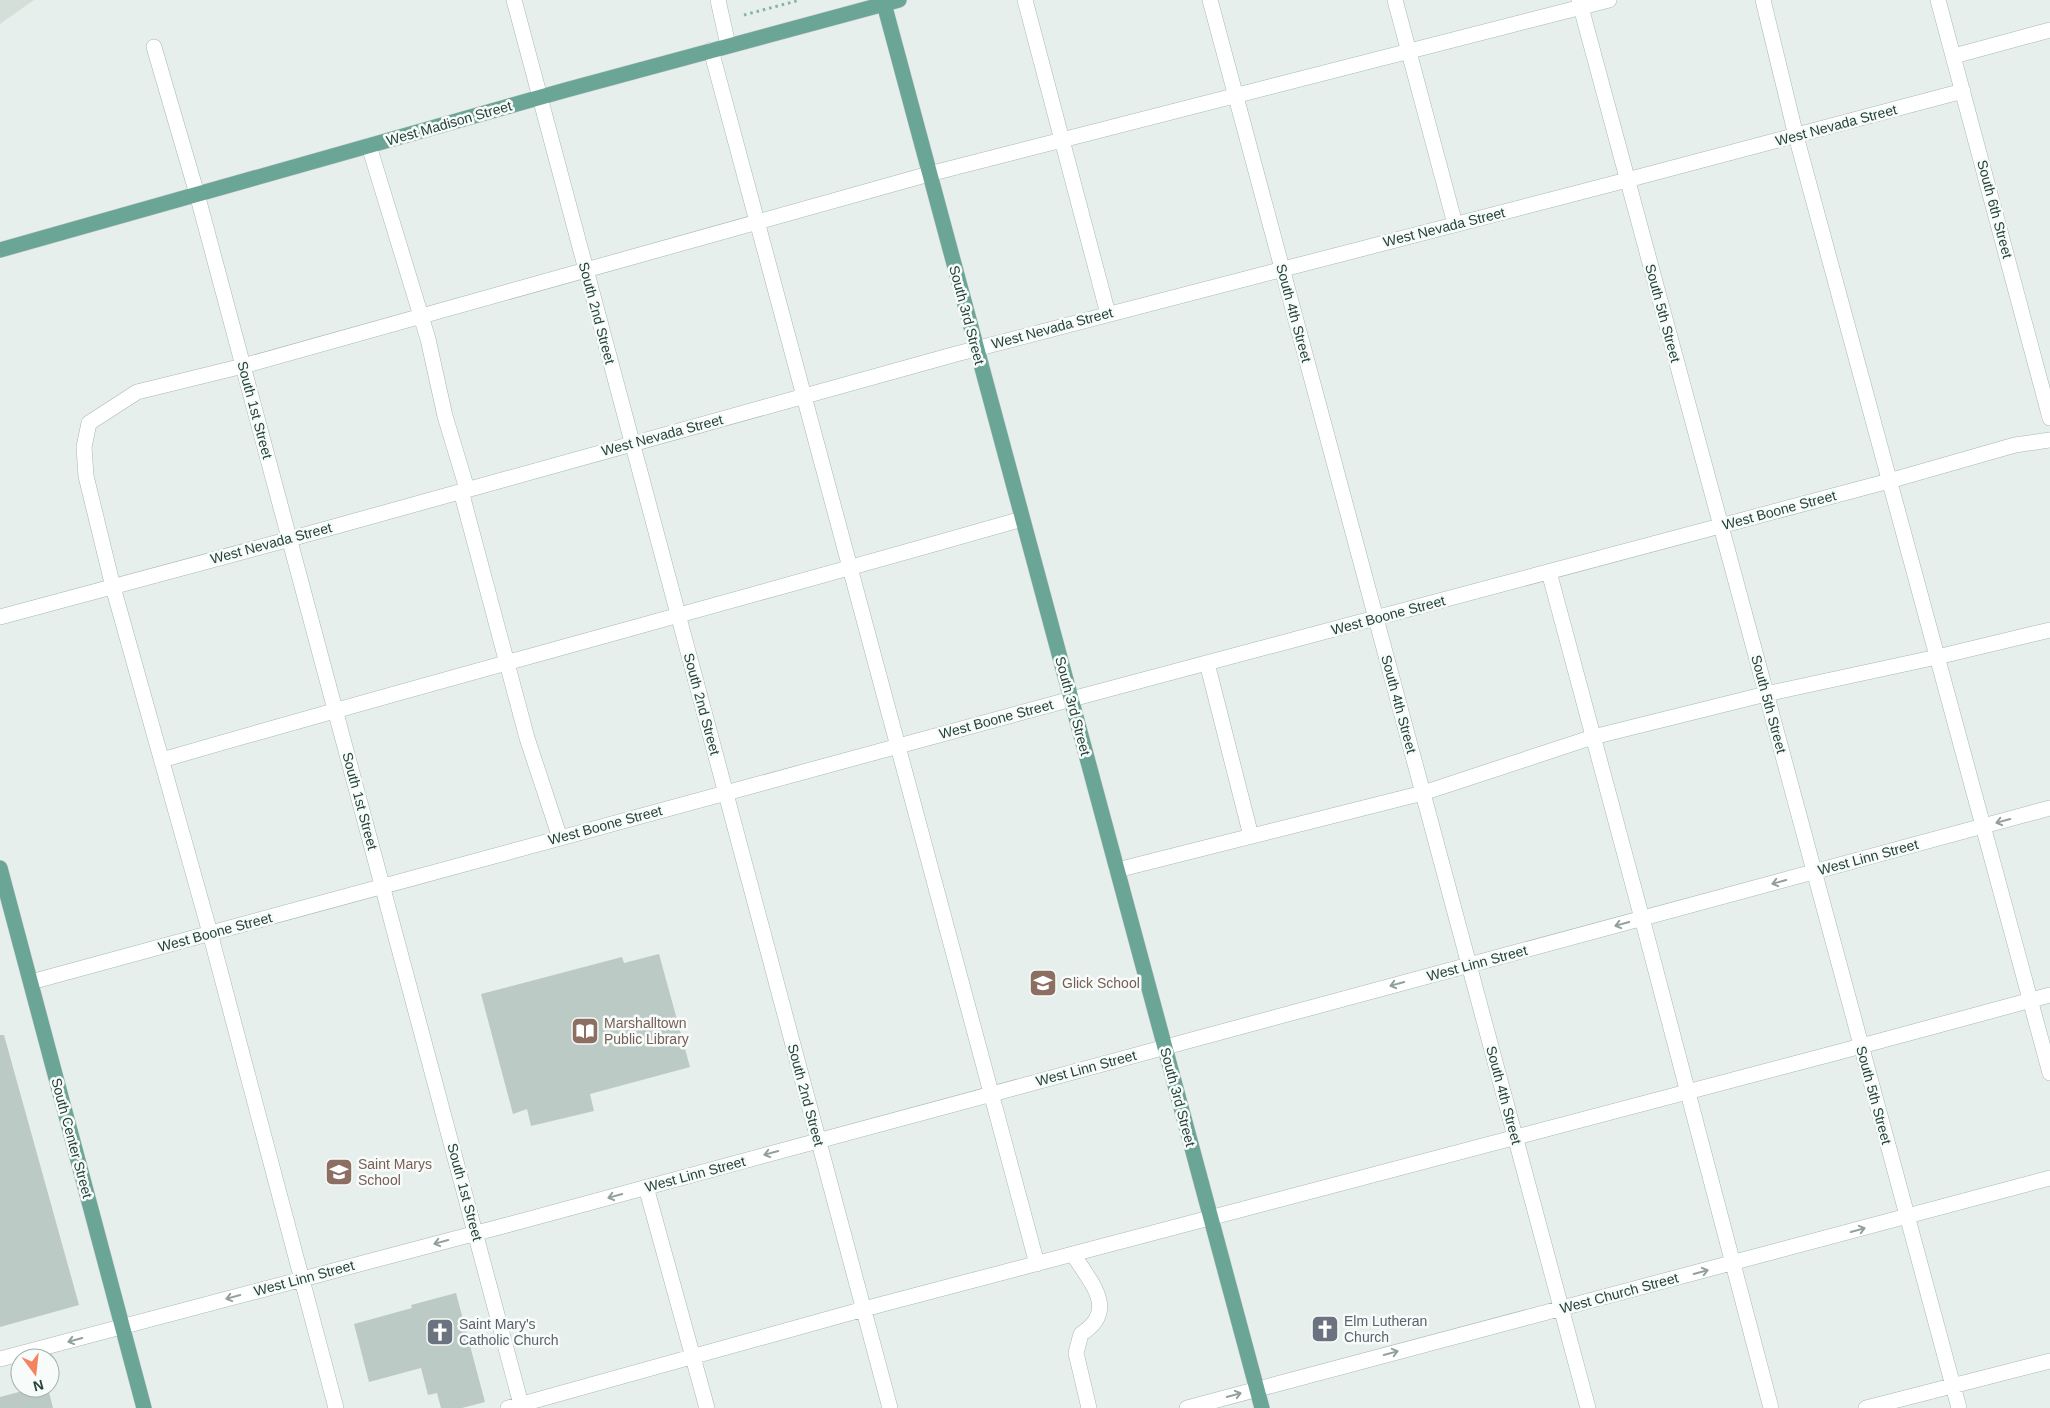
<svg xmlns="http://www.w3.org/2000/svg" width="2050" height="1408" font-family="Helvetica,sans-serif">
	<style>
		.built { fill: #d4dfda }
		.building { fill: #bbcac4 }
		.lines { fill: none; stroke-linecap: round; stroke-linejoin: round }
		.minor-casing { stroke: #a8b8b2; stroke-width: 16 }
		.major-casing { stroke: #c2cac8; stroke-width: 16 }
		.path { stroke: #86b3a5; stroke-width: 3; stroke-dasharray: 2.5 4; stroke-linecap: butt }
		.minor { stroke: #fff; stroke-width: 15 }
		.major { stroke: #6aa596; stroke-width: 15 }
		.oneway { stroke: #92a09c }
		.labels { text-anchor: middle; stroke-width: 5; stroke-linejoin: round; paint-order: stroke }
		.street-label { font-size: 14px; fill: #24423a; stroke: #f7fbf9 }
		.education-label { font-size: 14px; fill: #785e54; stroke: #f7fbf9; text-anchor: start }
		.worship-label { font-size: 14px; fill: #5b616d; stroke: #f7fbf9; text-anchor: start }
	</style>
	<rect width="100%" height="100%" fill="#e6efeb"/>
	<path class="built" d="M 0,0 L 34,0 L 0,24 Z"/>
	<path class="building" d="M 659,954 L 690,1067 L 590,1094 L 594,1111 L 531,1126 L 527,1109 L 513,1114 L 481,994 L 622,957 L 624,963 Z
		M 0,1035 L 4,1035 L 79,1305 L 0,1327 Z
		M 456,1293 L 485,1402 L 462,1408 L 441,1408 L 437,1393 L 428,1395 L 421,1368 L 369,1382 L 354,1324 L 412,1308 L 411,1305 Z
		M 34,1388 L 48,1388 L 53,1408 L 0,1408 L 0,1397 Z"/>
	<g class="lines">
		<g class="minor-casing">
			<path id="minor" d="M 514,0 L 890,1408
				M 718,0 L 728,45
				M 1025,0 L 1108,314
				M 1210,0 L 1588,1408
				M 1395,0 L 1455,224
				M 1579,0 L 1959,1408
				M 1763,0 L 1796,136 L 2050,1073
				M 1938,0 L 2050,418
				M 154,47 L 197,194 L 522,1408
				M 711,50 L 1037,1264
				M 1954,56 L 2050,30
				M 369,146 L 428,339 L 445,416 L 467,489
				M 461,491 L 527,738 L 560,838
				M 1549,572 L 1647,937 L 1771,1408
				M 0,617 L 290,539 L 956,354 L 1627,180 L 1963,91
				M 1207,663 L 1251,836
				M 162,760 C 448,677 736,601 1022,519
				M 1117,870 L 1423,793 L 1593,737 L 1766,694 L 1937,657 L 2050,630
				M 31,982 L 1053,704 L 1889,481 L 2015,445 L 2050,440
				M 646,1187 L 707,1408
				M 1073,1254 C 1090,1282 1119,1310 1081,1334 L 1076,1353 L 1089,1408
				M 0,1359 L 507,1225 L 2050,808
				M 336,1408 L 210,933 L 113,587 L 86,476 L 84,447 L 89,423 L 137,392 L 243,366 L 929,174 L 1609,0
				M 508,1408 L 864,1309 L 1839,1052 L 2050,995
				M 1187,1408 L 2050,1178
				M 1866,1408 L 2050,1361"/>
		</g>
		<g class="major-casing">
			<path id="major" d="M 883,0 L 1262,1408
				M 0,250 L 566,90 L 899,0
				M 0,868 L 144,1408"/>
		</g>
		<path class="path" d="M 744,15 L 800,0"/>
		<use href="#minor" class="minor"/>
		<use href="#major" class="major"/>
	</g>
	<defs><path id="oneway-shaft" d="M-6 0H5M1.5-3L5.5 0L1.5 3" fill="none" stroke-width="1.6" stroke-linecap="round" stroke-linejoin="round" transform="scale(1.25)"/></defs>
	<g class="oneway">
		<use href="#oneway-shaft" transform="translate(2003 821) rotate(165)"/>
		<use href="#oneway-shaft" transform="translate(1779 882) rotate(165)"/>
		<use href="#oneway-shaft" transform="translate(1622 924) rotate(165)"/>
		<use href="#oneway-shaft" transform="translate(1397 984) rotate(165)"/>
		<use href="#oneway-shaft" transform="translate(771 1153) rotate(165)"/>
		<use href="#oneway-shaft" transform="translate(615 1196) rotate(165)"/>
		<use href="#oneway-shaft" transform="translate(1858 1230) rotate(-15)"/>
		<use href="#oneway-shaft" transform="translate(441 1242) rotate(165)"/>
		<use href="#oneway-shaft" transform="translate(1701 1272) rotate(-15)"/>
		<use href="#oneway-shaft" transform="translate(233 1297) rotate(165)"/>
		<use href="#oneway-shaft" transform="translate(75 1340) rotate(165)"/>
		<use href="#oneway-shaft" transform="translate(1391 1353) rotate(-15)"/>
		<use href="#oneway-shaft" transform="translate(1234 1395) rotate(-15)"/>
	</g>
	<defs>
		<g id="school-square" transform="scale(1.4375)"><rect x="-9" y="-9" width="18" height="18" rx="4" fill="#8d6e63" stroke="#f7fbf9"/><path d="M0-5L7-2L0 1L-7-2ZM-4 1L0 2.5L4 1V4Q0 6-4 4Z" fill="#fff"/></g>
		<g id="library-square" transform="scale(1.4375)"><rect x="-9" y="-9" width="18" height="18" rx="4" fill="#8d6e63" stroke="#f7fbf9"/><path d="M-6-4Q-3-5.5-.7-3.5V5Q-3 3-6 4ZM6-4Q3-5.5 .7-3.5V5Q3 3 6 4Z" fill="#fff"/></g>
		<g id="church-square" transform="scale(1.4375)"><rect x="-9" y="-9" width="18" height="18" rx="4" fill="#6b7280" stroke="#f7fbf9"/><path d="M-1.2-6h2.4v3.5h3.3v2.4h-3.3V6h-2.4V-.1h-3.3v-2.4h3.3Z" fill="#fff"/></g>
	</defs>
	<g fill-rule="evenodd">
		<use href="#school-square" x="1043" y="983"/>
		<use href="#library-square" x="585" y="1031"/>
		<use href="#school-square" x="339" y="1172"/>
		<use href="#church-square" x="1325" y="1329"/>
		<use href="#church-square" x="440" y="1332"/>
	</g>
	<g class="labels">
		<g class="street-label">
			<text transform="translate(449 123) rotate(-16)" y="5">West Madison Street</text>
			<text transform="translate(1836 125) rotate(-15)" y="5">West Nevada Street</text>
			<text transform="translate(1995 209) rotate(75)" y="5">South 6th Street</text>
			<text transform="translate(1444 227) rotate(-14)" y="5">West Nevada Street</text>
			<text transform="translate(597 313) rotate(75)" y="5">South 2nd Street</text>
			<text transform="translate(1294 313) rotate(75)" y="5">South 4th Street</text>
			<text transform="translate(1663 313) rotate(75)" y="5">South 5th Street</text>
			<text transform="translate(967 315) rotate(75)" y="5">South 3rd Street</text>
			<text transform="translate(1052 328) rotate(-15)" y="5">West Nevada Street</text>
			<text transform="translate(255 410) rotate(75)" y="5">South 1st Street</text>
			<text transform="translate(662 435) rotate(-15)" y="5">West Nevada Street</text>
			<text transform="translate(1779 510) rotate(-15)" y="5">West Boone Street</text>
			<text transform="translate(271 543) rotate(-15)" y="5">West Nevada Street</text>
			<text transform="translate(1388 615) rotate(-15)" y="5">West Boone Street</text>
			<text transform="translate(702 704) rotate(75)" y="5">South 2nd Street</text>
			<text transform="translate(1399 704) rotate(75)" y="5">South 4th Street</text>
			<text transform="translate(1769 704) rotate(75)" y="5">South 5th Street</text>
			<text transform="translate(1073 706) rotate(75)" y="5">South 3rd Street</text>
			<text transform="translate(996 719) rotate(-15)" y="5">West Boone Street</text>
			<text transform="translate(360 801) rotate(75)" y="5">South 1st Street</text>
			<text transform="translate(605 825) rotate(-15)" y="5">West Boone Street</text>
			<text transform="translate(1868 857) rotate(-15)" y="5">West Linn Street</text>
			<text transform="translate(215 932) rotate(-15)" y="5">West Boone Street</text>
			<text transform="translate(1477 963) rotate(-15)" y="5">West Linn Street</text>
			<text transform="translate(1086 1068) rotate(-15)" y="5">West Linn Street</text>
			<text transform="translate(806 1095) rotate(75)" y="5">South 2nd Street</text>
			<text transform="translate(1504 1095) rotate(75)" y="5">South 4th Street</text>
			<text transform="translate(1874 1095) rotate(75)" y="5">South 5th Street</text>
			<text transform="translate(1178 1097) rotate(75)" y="5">South 3rd Street</text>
			<text transform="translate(72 1138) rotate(75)" y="5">South Center Street</text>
			<text transform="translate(695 1174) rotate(-15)" y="5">West Linn Street</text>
			<text transform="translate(465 1192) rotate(75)" y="5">South 1st Street</text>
			<text transform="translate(304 1278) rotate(-15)" y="5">West Linn Street</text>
			<text transform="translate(1619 1293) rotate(-15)" y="5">West Church Street</text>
		</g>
		<g class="education-label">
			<text x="1062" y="988">Glick School</text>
			<text x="604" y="1028">Marshalltown<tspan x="604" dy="16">Public Library</tspan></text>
			<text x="358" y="1169">Saint Marys<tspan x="358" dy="16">School</tspan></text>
		</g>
		<g class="worship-label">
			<text x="1344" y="1326">Elm Lutheran<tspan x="1344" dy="16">Church</tspan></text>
			<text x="459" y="1329">Saint Mary's<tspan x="459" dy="16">Catholic Church</tspan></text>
		</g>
	</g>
	<g transform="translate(35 1373) rotate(165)"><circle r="24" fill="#f7fbf9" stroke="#a3b1ad"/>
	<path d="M0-4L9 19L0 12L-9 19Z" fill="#f4845f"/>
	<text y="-8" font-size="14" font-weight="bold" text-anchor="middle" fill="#24423a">N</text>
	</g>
</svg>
